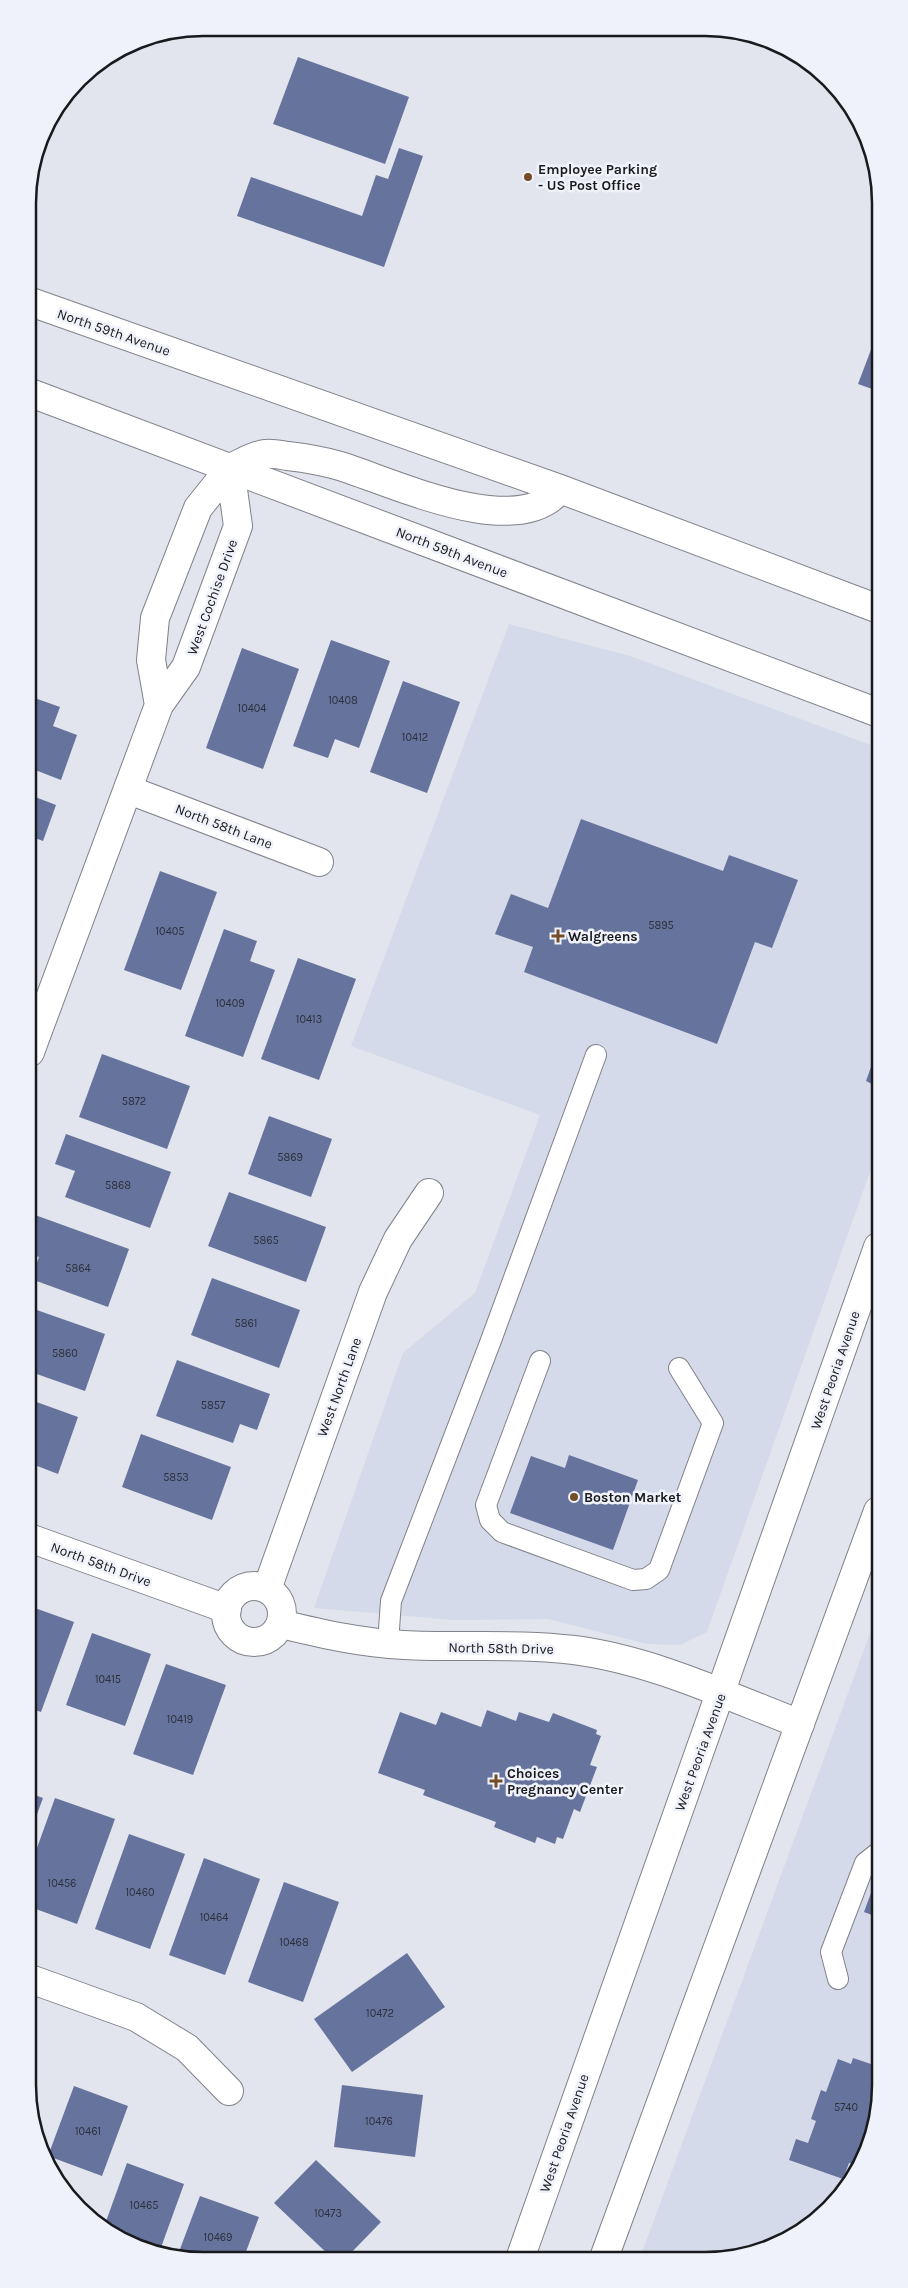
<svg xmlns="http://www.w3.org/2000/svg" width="908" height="2288" font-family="Karla,sans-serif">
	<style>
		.built { fill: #d5daea }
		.building { fill: #66739d }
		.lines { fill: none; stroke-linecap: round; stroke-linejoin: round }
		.service-casing { stroke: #80828a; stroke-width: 22 }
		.minor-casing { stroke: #80828a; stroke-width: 30 }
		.secondary-casing { stroke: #80828a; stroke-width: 30 }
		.service { stroke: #fff; stroke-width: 20 }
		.minor { stroke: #fff; stroke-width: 28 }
		.secondary { stroke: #fff; stroke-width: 28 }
		.poi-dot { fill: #724d28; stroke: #f0f2fb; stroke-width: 2 }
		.labels { text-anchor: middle; stroke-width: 5; stroke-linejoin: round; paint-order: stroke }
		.number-label { font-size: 11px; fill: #2c303d }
		.poi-label { font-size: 14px; font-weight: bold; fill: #191a1d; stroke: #f0f2fb; text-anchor: start }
		.street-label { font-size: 14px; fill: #191a1d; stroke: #f0f2fb }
		.rim { fill: none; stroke: #191a1d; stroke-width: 2.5 }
	</style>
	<rect width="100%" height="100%" fill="#e2e5ed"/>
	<path class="built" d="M 509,624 L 630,656 L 876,747 L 877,1152 L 707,1632 L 680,1645 L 647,1644 L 548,1619 L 453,1620 L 314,1608 L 403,1353 L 475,1293 L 540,1115 L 351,1046 Z
		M 879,1609 L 880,2096 L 867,2152 L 844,2192 L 802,2231 L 750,2255 L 641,2255 Z"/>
	<path class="building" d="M 298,57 L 409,97 L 385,164 L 273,124 Z
		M 399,148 L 423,156 L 384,267 L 237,216 L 251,177 L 362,216 L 376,175 L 388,179 Z
		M 875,339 L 875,390 L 858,384 Z
		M 331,640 L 390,661 L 359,748 L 335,739 L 328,758 L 293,746 Z
		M 242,648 L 299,669 L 263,769 L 206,748 Z
		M 403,681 L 460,702 L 427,793 L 370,772 Z
		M 29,696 L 60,707 L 53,726 L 77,735 L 61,780 L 30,768 Z
		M 30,795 L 56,805 L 43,841 L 30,836 Z
		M 581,819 L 723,871 L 729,855 L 798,880 L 772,948 L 755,942 L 717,1044 L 524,972 L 533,947 L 495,934 L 511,894 L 548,908 Z
		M 160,871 L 217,892 L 181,990 L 124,970 Z
		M 224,929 L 257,941 L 250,961 L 275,970 L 243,1057 L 185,1036 Z
		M 298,958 L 356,979 L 319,1080 L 261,1059 Z
		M 102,1054 L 190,1086 L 167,1149 L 79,1117 Z
		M 872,1064 L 877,1066 L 872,1084 L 866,1081 Z
		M 269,1116 L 332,1139 L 311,1197 L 248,1174 Z
		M 66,1134 L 171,1172 L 150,1228 L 65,1197 L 75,1171 L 55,1164 Z
		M 229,1192 L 326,1227 L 306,1282 L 208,1246 Z
		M 35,1215 L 129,1249 L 108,1307 L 31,1279 L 39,1257 L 31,1254 L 31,1225 Z
		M 212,1278 L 300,1310 L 279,1368 L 191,1335 Z
		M 31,1308 L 105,1334 L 85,1391 L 31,1372 Z
		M 177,1360 L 270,1394 L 257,1430 L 240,1424 L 233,1443 L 156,1416 Z
		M 31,1400 L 78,1417 L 58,1474 L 32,1464 Z
		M 141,1434 L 231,1467 L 212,1520 L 122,1487 Z
		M 569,1455 L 638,1480 L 613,1550 L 510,1513 L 531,1456 L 565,1468 Z
		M 32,1607 L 74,1622 L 41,1712 L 32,1709 Z
		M 92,1633 L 151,1654 L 125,1726 L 66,1705 Z
		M 166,1664 L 226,1685 L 193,1775 L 133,1754 Z
		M 487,1710 L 516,1721 L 519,1712 L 549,1722 L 553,1713 L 597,1730 L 596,1734 L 601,1736 L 590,1765 L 597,1767 L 580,1812 L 574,1809 L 563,1839 L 557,1837 L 555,1844 L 537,1837 L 535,1843 L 494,1827 L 496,1822 L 423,1795 L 425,1790 L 378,1773 L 400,1712 L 436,1725 L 441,1712 L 481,1727 Z
		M 32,1794 L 43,1798 L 33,1825 Z
		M 55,1798 L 115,1819 L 77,1924 L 33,1908 L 33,1859 Z
		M 129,1834 L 185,1854 L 150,1949 L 95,1929 Z
		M 204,1858 L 260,1879 L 225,1975 L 169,1955 Z
		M 879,1871 L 880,1918 L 864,1912 Z
		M 284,1882 L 339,1902 L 303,2002 L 248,1982 Z
		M 407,1953 L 445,2007 L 352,2072 L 314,2019 Z
		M 853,2058 L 880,2067 L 880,2096 L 867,2152 L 859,2166 L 849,2163 L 843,2179 L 789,2160 L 796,2139 L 808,2143 L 816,2121 L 811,2119 L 821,2090 L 826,2092 L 838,2059 L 851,2064 Z
		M 342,2085 L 423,2095 L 415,2157 L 334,2147 Z
		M 74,2086 L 128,2106 L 102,2176 L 48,2156 Z
		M 316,2160 L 381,2222 L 348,2256 L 330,2256 L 274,2203 Z
		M 127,2163 L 184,2184 L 159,2253 L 120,2239 L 104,2227 Z
		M 200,2196 L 259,2217 L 244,2257 L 177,2257 Z"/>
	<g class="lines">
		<g class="service-casing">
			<path id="service" d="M 540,1361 L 486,1505 L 490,1520 L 502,1532 L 633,1580 L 646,1579 L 659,1570 L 713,1423 L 679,1368
				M 388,1643 L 391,1601 L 490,1343 L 596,1055
				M 838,1979 L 831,1952 L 865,1863 L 879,1852"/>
		</g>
		<g class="minor-casing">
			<path id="minor" d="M 159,705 L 151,660 L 155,618 L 198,508 L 230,468
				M 129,790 L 319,862
				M 30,1052 L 159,705 L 186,667 L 238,526 L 230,468
				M 32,1539 L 227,1609
				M226 1614a28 28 0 1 1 56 0a28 28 0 1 1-56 0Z
				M 267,1589 L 373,1292 L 398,1239 L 429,1193
				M 281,1624 C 322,1634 362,1643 404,1645 C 461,1648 517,1643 574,1650 C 652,1660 727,1696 800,1724
				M 33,1980 L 136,2017 L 187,2048 L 229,2091"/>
		</g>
		<g class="secondary-casing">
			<path id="secondary" d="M 28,301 L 560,489 L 876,608
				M 28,392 L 876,712
				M 230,468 C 240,464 254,455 265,454 C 272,453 281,455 288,456 C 305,458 323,461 340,466 C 392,482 518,543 560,489
				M 605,2255 L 878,1511
				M 521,2256 L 878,1247"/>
		</g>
		<use href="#service" class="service"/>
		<use href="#minor" class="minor"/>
		<use href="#secondary" class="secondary"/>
	</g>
	<g class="poi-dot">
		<circle cx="528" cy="177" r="5"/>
		<path d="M555.5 928.5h5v5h5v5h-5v5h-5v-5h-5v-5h5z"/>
		<circle cx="574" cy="1497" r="5"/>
		<path d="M493.5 1773.5h5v5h5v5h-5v5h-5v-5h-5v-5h5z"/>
	</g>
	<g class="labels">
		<g class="number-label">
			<text x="343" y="704">10408</text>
			<text x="252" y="712">10404</text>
			<text x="415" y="741">10412</text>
			<text x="661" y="929">5895</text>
			<text x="170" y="935">10405</text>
			<text x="230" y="1007">10409</text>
			<text x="309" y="1023">10413</text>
			<text x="134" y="1105">5872</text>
			<text x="290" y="1161">5869</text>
			<text x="118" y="1189">5868</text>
			<text x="266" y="1244">5865</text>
			<text x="78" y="1272">5864</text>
			<text x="246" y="1327">5861</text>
			<text x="65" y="1357">5860</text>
			<text x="213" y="1409">5857</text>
			<text x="176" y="1481">5853</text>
			<text x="108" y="1683">10415</text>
			<text x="180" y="1723">10419</text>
			<text x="62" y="1887">10456</text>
			<text x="140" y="1896">10460</text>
			<text x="214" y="1921">10464</text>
			<text x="294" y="1946">10468</text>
			<text x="380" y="2017">10472</text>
			<text x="846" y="2111">5740</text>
			<text x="379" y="2125">10476</text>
			<text x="88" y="2135">10461</text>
			<text x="144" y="2209">10465</text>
			<text x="328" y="2217">10473</text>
			<text x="218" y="2241">10469</text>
		</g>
		<g class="poi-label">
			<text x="538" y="174">Employee Parking<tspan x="538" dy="16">- US Post Office</tspan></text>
			<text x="568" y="941">Walgreens</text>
			<text x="584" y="1502">Boston Market</text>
			<text x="507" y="1778">Choices<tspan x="507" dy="16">Pregnancy Center</tspan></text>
		</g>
		<g class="street-label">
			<text transform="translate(114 332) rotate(19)" y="5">North 59th Avenue</text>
			<text transform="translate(452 552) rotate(21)" y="5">North 59th Avenue</text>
			<text transform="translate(212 597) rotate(-70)" y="5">West Cochise Drive</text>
			<text transform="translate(224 826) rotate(21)" y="5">North 58th Lane</text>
			<text transform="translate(835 1370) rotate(-71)" y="5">West Peoria Avenue</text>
			<text transform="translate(339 1387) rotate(-70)" y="5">West North Lane</text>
			<text transform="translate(101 1564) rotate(20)" y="5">North 58th Drive</text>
			<text transform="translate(501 1648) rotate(1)" y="5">North 58th Drive</text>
			<text transform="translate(700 1752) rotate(-70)" y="5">West Peoria Avenue</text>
			<text transform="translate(564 2133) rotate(-71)" y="5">West Peoria Avenue</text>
		</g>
	</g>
	<path d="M0 0H908V2288H0ZM203 36H705A167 167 0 0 1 872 203V2085A167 167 0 0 1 705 2252H203A167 167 0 0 1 36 2085V203A167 167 0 0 1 203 36Z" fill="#f0f2fb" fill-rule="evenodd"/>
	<path class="rim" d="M203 36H705A167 167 0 0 1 872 203V2085A167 167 0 0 1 705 2252H203A167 167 0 0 1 36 2085V203A167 167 0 0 1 203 36Z"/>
</svg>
